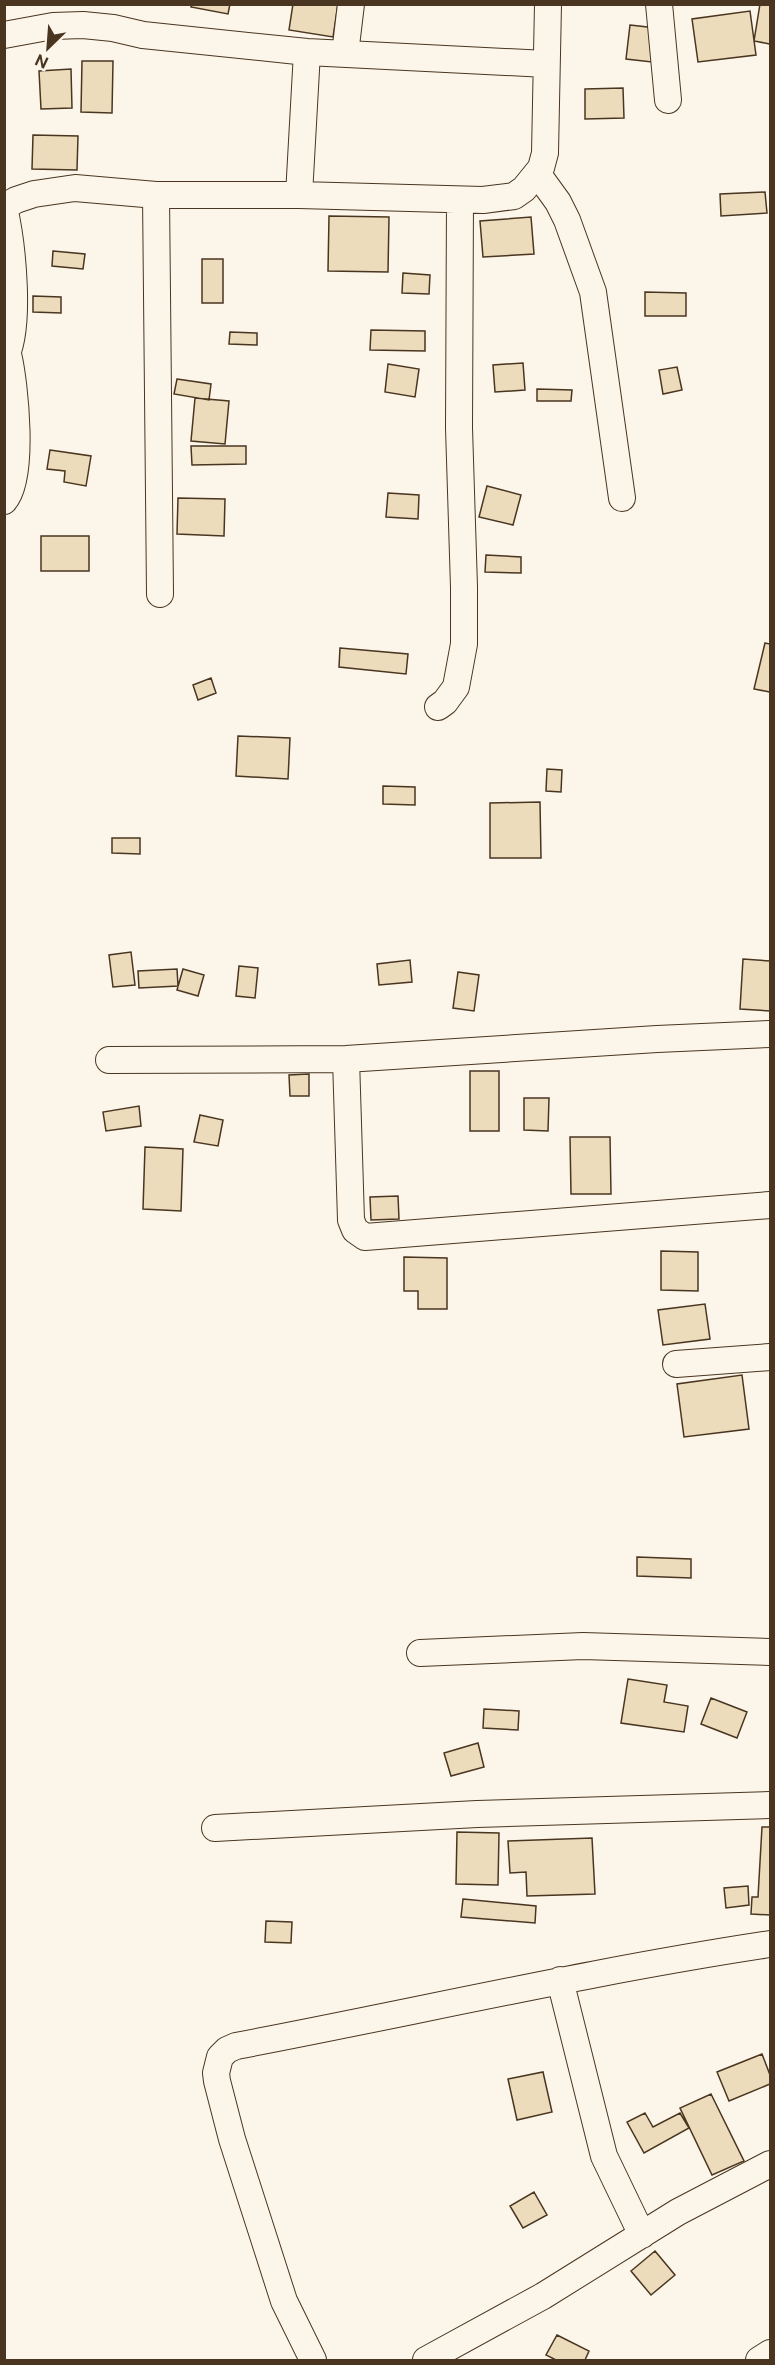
<svg xmlns="http://www.w3.org/2000/svg" width="775" height="2365" font-family="'Public Sans',sans-serif">
	<style>
		.building { fill: #ecdcbc; stroke: #4a3520; stroke-width: 1.5 }
		.lines { fill: none; stroke-linecap: round; stroke-linejoin: round }
		.minor-casing { stroke: #4a3520; stroke-width: 28 }
		.minor { stroke: #fbf6e9; stroke-width: 26 }
	</style>
	<rect width="100%" height="100%" fill="#fbf6e9"/>
	<path class="building" d="M 192,4 L 230,4 L 228,14 L 191,7 Z
		M 293,4 L 338,4 L 333,37 L 289,30 Z
		M 760,4 L 770,5 L 770,44 L 754,41 Z
		M 750,11 L 756,55 L 698,62 L 692,19 Z
		M 630,25 L 656,28 L 652,62 L 626,59 Z
		M 82,61 L 113,61 L 112,113 L 81,112 Z
		M 71,69 L 72,108 L 41,109 L 39,71 Z
		M 623,88 L 624,118 L 585,119 L 585,89 Z
		M 33,135 L 78,136 L 77,170 L 32,169 Z
		M 765,192 L 767,213 L 721,216 L 720,194 Z
		M 329,216 L 389,217 L 388,272 L 328,271 Z
		M 531,217 L 534,254 L 483,257 L 480,221 Z
		M 53,251 L 85,254 L 83,269 L 52,266 Z
		M 202,259 L 223,259 L 223,303 L 202,303 Z
		M 403,273 L 430,275 L 429,294 L 402,293 Z
		M 645,292 L 686,293 L 686,316 L 645,316 Z
		M 33,296 L 61,297 L 61,313 L 33,312 Z
		M 371,330 L 425,331 L 425,351 L 370,350 Z
		M 230,332 L 257,333 L 257,345 L 229,344 Z
		M 523,363 L 525,390 L 495,392 L 493,365 Z
		M 388,364 L 419,369 L 415,397 L 385,392 Z
		M 677,367 L 682,390 L 663,394 L 659,370 Z
		M 177,379 L 211,384 L 209,400 L 174,394 Z
		M 537,389 L 572,390 L 571,401 L 537,401 Z
		M 195,398 L 229,401 L 225,444 L 191,441 Z
		M 191,446 L 246,446 L 246,464 L 192,465 Z
		M 50,450 L 91,456 L 86,486 L 64,482 L 65,471 L 47,469 Z
		M 487,486 L 521,495 L 513,525 L 479,517 Z
		M 388,493 L 419,495 L 418,519 L 386,517 Z
		M 178,498 L 225,499 L 224,536 L 177,534 Z
		M 41,536 L 89,536 L 89,571 L 41,571 Z
		M 486,555 L 521,557 L 521,573 L 485,572 Z
		M 765,643 L 770,644 L 770,692 L 754,689 Z
		M 340,648 L 408,654 L 406,674 L 339,667 Z
		M 211,678 L 216,693 L 198,700 L 193,685 Z
		M 238,736 L 290,738 L 288,779 L 236,776 Z
		M 547,769 L 562,770 L 561,792 L 546,791 Z
		M 383,786 L 415,787 L 415,805 L 383,804 Z
		M 540,802 L 541,858 L 490,858 L 490,803 Z
		M 112,838 L 140,838 L 140,854 L 112,853 Z
		M 131,952 L 135,985 L 113,987 L 109,955 Z
		M 743,959 L 770,961 L 770,1011 L 740,1009 Z
		M 410,960 L 412,982 L 379,985 L 377,964 Z
		M 239,966 L 258,968 L 255,998 L 236,996 Z
		M 177,969 L 178,986 L 139,988 L 138,971 Z
		M 183,969 L 204,975 L 198,996 L 177,990 Z
		M 458,972 L 479,975 L 474,1011 L 453,1008 Z
		M 470,1071 L 499,1071 L 499,1131 L 470,1131 Z
		M 309,1074 L 309,1096 L 290,1096 L 289,1075 Z
		M 524,1098 L 549,1098 L 548,1131 L 524,1130 Z
		M 139,1106 L 141,1126 L 106,1131 L 103,1112 Z
		M 200,1115 L 223,1120 L 218,1146 L 194,1142 Z
		M 570,1137 L 610,1137 L 611,1194 L 571,1194 Z
		M 145,1147 L 183,1149 L 181,1211 L 143,1209 Z
		M 398,1196 L 399,1219 L 371,1220 L 370,1197 Z
		M 661,1251 L 698,1252 L 698,1291 L 661,1290 Z
		M 404,1257 L 447,1258 L 447,1309 L 418,1309 L 418,1291 L 404,1291 Z
		M 705,1304 L 710,1339 L 663,1345 L 658,1310 Z
		M 742,1375 L 749,1429 L 684,1437 L 677,1384 Z
		M 637,1557 L 691,1559 L 691,1578 L 637,1576 Z
		M 628,1679 L 667,1685 L 664,1702 L 688,1706 L 684,1732 L 621,1723 Z
		M 711,1698 L 747,1712 L 737,1738 L 701,1724 Z
		M 484,1709 L 519,1711 L 518,1730 L 483,1728 Z
		M 478,1743 L 484,1767 L 451,1776 L 444,1753 Z
		M 762,1827 L 770,1827 L 770,1915 L 751,1914 L 752,1897 L 758,1897 Z
		M 457,1832 L 499,1833 L 498,1885 L 456,1884 Z
		M 592,1838 L 595,1894 L 527,1896 L 526,1872 L 510,1873 L 508,1841 Z
		M 748,1886 L 749,1905 L 726,1908 L 724,1888 Z
		M 463,1899 L 536,1906 L 535,1923 L 461,1917 Z
		M 266,1921 L 292,1922 L 291,1943 L 265,1942 Z
		M 762,2054 L 770,2075 L 770,2084 L 729,2101 L 717,2072 Z
		M 543,2072 L 552,2112 L 517,2120 L 508,2079 Z
		M 711,2094 L 744,2161 L 712,2175 L 680,2108 Z
		M 645,2113 L 653,2127 L 680,2113 L 689,2128 L 644,2153 L 627,2122 Z
		M 534,2192 L 547,2215 L 523,2228 L 510,2206 Z
		M 655,2251 L 675,2275 L 651,2295 L 631,2271 Z
		M 557,2335 L 589,2351 L 585,2360 L 556,2360 L 546,2355 Z"/>
	<g class="lines">
		<g class="minor-casing">
			<path id="minor" d="M 659,4 L 668,100
				M 4,35 L 53,26 L 83,25 L 113,28 L 143,35 L 307,52 L 546,64
				M 345,54 L 351,4
				M 537,173 L 558,202 L 567,220 L 593,292 L 622,498
				M 156,195 L 160,594
				M 299,195 L 307,52
				M 4,360 C 22,329 12,242 4,207 L 16,200 L 34,194 L 75,188 L 156,195 L 299,195 L 483,200 L 514,196 L 524,189 L 541,168 L 545,153 L 548,4
				M 4,501 C 25,479 15,383 8,354
				M 438,707 L 445,702 L 456,687 L 464,644 L 464,587 L 459,428 L 460,200
				M 346,1059 L 351,1220 L 355,1230 L 365,1237 L 770,1205
				M 109,1060 L 346,1059 L 657,1039 L 770,1034
				M 676,1364 L 770,1357
				M 420,1653 L 583,1646 L 770,1652
				M 215,1828 L 477,1814 L 770,1805
				M 560,1980 L 604,2156 L 642,2235
				M 313,2360 L 284,2301 L 232,2139 L 217,2081 L 216,2073 L 220,2057 L 227,2050 L 236,2046 C 415,2012 591,1971 770,1944
				M 426,2360 L 543,2296 L 678,2212 L 770,2164
				M 759,2360 L 770,2353"/>
		</g>
		<use href="#minor" class="minor"/>
	</g>
	<rect width="775" height="2365" fill="none" stroke="#4a3520" stroke-width="12"/>
	<g transform="translate(48 48) rotate(205)" stroke="#fbf6e9" stroke-width="4.5" paint-order="stroke">
	<path d="M0-4.5L10 22L0 15L-10 22Z" fill="#4a3520"/>
	<text y="-9" font-size="16" font-weight="bold" text-anchor="middle" fill="#4a3520">N</text>
	</g>
</svg>
